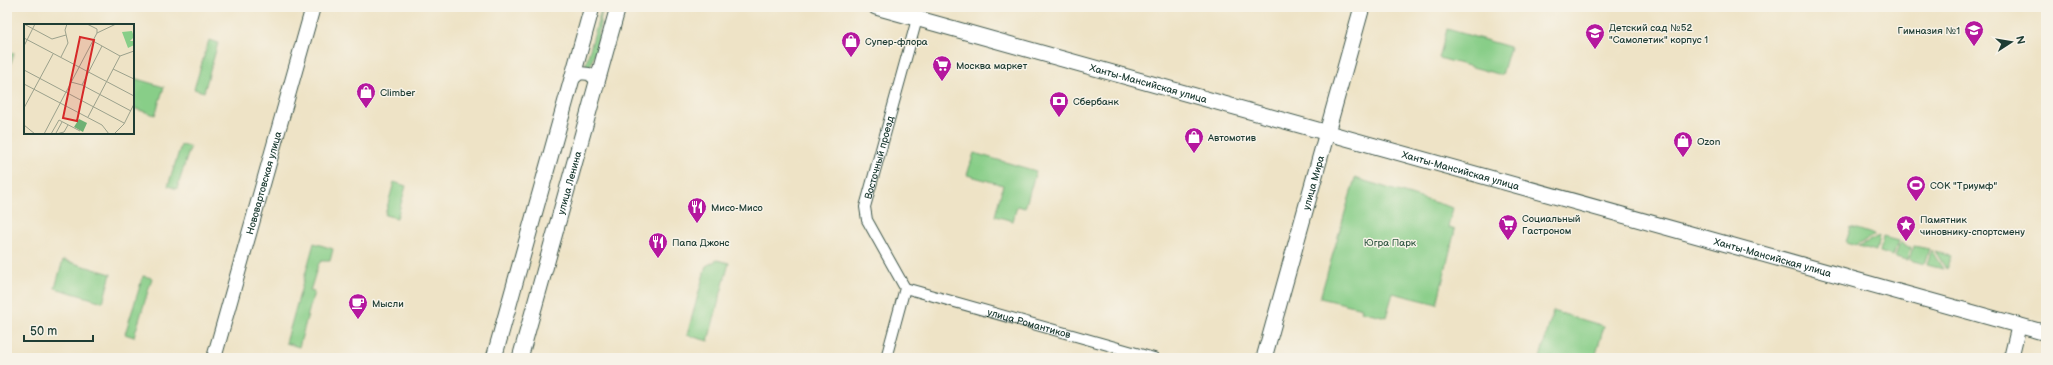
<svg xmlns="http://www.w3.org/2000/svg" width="2053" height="365" font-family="'Balsamiq Sans',sans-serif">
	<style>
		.green { fill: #88ce88; stroke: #54865e }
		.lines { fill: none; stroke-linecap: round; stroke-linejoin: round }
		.minor-casing { stroke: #3e564a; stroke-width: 12 }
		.tertiary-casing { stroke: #3e564a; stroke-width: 14 }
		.secondary-casing { stroke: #3e564a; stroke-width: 16 }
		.primary-casing { stroke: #3e564a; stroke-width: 17 }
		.minor { stroke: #fff; stroke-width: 10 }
		.tertiary { stroke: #fff; stroke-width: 12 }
		.secondary { stroke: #fff; stroke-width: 14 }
		.primary { stroke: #fff; stroke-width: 15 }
		.labels { text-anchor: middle; stroke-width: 3; stroke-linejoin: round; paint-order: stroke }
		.poi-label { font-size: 10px; fill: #1f3d34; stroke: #f7f3e8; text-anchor: start }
		.street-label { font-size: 10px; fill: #1f3d34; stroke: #f7f3e8 }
		.park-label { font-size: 10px; fill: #345a45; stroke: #f7f3e8 }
		.inset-road { fill: none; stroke: #9ba18c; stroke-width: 1 }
		.view { fill: #d62828; fill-opacity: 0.15; stroke: #d62828; stroke-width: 2 }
		.inset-edge { fill: none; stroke: #1f3d34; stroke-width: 2 }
	</style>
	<rect width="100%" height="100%" fill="#f7f3e8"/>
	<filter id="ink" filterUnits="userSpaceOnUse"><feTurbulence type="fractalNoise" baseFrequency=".025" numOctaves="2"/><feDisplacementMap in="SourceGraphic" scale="8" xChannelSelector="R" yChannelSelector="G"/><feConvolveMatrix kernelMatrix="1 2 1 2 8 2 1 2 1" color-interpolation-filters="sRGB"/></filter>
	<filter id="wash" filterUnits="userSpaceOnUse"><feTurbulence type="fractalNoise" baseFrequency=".012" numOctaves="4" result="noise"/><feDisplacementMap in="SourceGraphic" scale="16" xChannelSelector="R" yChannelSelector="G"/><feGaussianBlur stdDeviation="0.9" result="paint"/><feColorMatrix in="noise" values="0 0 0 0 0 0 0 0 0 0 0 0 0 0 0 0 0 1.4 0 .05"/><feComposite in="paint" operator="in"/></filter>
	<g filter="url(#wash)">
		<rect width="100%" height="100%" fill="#eee3c6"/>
		<path class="green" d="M 602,7 L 597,47 L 589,69 L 585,67 Z
			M 1447,29 L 1510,47 L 1502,75 L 1439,58 Z
			M 209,40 L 218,43 L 204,92 L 194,89 Z
			M 7,51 L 14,53 L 7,75 Z
			M 133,78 L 164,87 L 155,115 L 133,108 Z
			M 181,145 L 190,147 L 177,189 L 168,186 Z
			M 974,153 L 1036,171 L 1025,208 L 1017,206 L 1013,221 L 995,216 L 1003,185 L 967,175 Z
			M 1355,178 L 1453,208 L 1448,227 L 1455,230 L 1437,304 L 1393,293 L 1386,317 L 1361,311 L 1362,308 L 1320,298 Z
			M 394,182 L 406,186 L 397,218 L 385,215 Z
			M 1851,227 L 1875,235 L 1856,245 L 1846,242 Z
			M 1879,236 L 1876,251 L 1859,246 Z
			M 1883,237 L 1898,241 L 1893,256 L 1880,252 Z
			M 1900,242 L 1906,247 L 1911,247 L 1908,260 L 1895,257 Z
			M 314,243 L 333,249 L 330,261 L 321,261 L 318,265 L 310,291 L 314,292 L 299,347 L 286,343 Z
			M 1914,246 L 1929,249 L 1924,264 L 1910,260 Z
			M 1931,250 L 1943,269 L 1927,265 Z
			M 1935,251 L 1951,256 L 1946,269 Z
			M 63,260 L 111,274 L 103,302 L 55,288 Z
			M 717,260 L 729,263 L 708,341 L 687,335 L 706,266 Z
			M 143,276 L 152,278 L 134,337 L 125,334 Z
			M 1553,311 L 1604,326 L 1595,358 L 1540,358 Z"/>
	</g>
	<g filter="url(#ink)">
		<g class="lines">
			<g class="minor-casing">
				<g id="minor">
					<path id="s1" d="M 905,288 L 1154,358"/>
					<path id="s2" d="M 886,358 L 905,288 L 867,220 L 865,207 L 917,19"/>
				</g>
			</g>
			<g class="tertiary-casing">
				<path id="tertiary" d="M 572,80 L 580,73 L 589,74 L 595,79 L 597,85"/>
			</g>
			<g class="secondary-casing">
				<g id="secondary">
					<path id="s3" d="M 214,358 L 313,7"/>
					<path d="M 2011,358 L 2019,325"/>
				</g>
			</g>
			<g class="primary-casing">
				<g id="primary">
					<path id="s4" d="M 876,7 L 2046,333"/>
					<path d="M 494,358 L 592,7"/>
					<path id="s5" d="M 520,358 L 618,7"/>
					<path id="s6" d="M 1264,358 L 1362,7"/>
				</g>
			</g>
			<use href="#minor" class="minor"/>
			<use href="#tertiary" class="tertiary"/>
			<use href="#secondary" class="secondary"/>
			<use href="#primary" class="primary"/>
		</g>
	</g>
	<defs>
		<g id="school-pin" transform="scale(1)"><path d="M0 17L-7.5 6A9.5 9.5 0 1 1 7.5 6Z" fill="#b5179e" stroke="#f7f3e8"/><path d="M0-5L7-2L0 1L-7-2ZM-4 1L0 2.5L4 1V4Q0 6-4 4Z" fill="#fff"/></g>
		<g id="shop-pin" transform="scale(1)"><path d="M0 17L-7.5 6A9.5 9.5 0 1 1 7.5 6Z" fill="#b5179e" stroke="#f7f3e8"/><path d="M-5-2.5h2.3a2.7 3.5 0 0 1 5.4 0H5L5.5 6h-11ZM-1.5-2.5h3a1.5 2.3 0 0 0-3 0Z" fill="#fff"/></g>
		<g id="supermarket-pin" transform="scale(1)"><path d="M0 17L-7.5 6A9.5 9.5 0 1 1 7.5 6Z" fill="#b5179e" stroke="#f7f3e8"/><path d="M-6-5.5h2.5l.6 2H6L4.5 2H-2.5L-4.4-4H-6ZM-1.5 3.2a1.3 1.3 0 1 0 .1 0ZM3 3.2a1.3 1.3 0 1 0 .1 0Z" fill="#fff"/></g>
		<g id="bank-pin" transform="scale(1)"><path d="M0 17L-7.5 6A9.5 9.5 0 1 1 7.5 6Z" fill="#b5179e" stroke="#f7f3e8"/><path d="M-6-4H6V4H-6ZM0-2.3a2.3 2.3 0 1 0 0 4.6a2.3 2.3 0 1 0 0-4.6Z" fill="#fff"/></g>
		<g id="stadium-pin" transform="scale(1)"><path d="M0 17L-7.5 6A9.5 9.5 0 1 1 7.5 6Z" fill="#b5179e" stroke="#f7f3e8"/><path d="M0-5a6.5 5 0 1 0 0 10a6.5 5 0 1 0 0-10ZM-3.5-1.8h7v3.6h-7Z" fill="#fff"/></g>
		<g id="restaurant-pin" transform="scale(1)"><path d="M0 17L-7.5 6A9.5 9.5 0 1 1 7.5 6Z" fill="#b5179e" stroke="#f7f3e8"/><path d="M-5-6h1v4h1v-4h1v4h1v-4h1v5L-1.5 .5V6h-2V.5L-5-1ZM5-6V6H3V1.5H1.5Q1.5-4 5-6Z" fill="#fff"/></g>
		<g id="sight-pin" transform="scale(1)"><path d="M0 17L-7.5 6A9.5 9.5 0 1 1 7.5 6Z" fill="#b5179e" stroke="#f7f3e8"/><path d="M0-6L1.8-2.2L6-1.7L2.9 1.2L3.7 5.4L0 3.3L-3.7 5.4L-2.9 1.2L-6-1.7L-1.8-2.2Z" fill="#fff"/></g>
		<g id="cafe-pin" transform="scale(1)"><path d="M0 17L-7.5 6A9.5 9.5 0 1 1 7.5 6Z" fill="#b5179e" stroke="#f7f3e8"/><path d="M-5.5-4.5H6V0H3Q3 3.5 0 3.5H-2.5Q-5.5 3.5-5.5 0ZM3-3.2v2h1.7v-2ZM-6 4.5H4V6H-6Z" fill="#fff"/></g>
	</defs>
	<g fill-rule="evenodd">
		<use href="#school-pin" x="1974" y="30"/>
		<use href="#school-pin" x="1595" y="33"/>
		<use href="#shop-pin" x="851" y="41"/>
		<use href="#supermarket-pin" x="942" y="65"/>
		<use href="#shop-pin" x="366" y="92"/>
		<use href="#bank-pin" x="1059" y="101"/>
		<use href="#shop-pin" x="1194" y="137"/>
		<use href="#shop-pin" x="1683" y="141"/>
		<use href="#stadium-pin" x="1916" y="185"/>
		<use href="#restaurant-pin" x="697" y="207"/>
		<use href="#supermarket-pin" x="1508" y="224"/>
		<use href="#sight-pin" x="1906" y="225"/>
		<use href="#restaurant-pin" x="658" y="242"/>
		<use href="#cafe-pin" x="358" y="303"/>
	</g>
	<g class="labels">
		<g class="poi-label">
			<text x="1609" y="31">Детский сад №52<tspan x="1609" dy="12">"Самолетик" корпус 1</tspan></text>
			<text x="1960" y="34" text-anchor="end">Гимназия №1</text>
			<text x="865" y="45">Супер-флора</text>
			<text x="956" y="69">Москва маркет</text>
			<text x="380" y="96">Climber</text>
			<text x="1073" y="105">Сбербанк</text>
			<text x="1208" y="141">Автомотив</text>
			<text x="1697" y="145">Ozon</text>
			<text x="1930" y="189">СОК "Триумф"</text>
			<text x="711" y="211">Мисо-Мисо</text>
			<text x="1522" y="222">Социальный<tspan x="1522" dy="12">Гастроном</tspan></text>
			<text x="1920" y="223">Памятник<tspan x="1920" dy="12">чиновнику-спортсмену</tspan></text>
			<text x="672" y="246">Папа Джонс</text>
			<text x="372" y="307">Мысли</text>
		</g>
		<g class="street-label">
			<text dy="4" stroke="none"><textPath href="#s4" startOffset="283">Ханты-Мансийская улица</textPath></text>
			<text dy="4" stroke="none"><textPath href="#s2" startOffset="215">Восточный проезд</textPath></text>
			<text dy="4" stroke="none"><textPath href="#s4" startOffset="607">Ханты-Мансийская улица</textPath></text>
			<text dy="4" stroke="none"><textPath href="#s5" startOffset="182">улица Ленина</textPath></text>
			<text dy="4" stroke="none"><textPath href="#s3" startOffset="182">Нововартовская улица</textPath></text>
			<text dy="4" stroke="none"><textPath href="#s6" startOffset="182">улица Мира</textPath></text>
			<text dy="4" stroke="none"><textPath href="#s4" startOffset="931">Ханты-Мансийская улица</textPath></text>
			<text dy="4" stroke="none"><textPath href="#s1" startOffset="129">улица Романтиков</textPath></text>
		</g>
		<g class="park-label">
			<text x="1390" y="246">Югра Парк</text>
		</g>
	</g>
	<g transform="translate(24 24)">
		<rect width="110" height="110" fill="#eee3c6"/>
		<path d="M 108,7 L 110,13 L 106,17 L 110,17 L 110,21 L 104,24 L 98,8 Z" fill="#88ce88"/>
		<path d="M 55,95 L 63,99 L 59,108 L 50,103 Z" fill="#6eb174"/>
		<path class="inset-road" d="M 0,0 L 28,15 L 42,11M 63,0 L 73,5 L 73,9M 0,14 L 110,72M 69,17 L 96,32M 0,22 L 11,0M 37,33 L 44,19 L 41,6 L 43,0M 89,45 L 110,55M 0,46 L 100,99M 47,58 L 58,61 L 107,87M 0,60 L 78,101 L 85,110M 58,61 L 78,22M 0,84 L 29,30M 64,93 L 96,32 L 110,27M 0,101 L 11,110M 32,109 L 38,98M 20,110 L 73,9 L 92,0M 27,110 L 35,96 L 56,107M 32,110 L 40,108 L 44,101M 90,110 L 100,100 L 110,80"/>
		<path class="view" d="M 56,13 L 70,16 L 53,97 L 39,94 Z"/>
		<rect width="110" height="110" class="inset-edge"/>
	</g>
	<rect width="2053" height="365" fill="none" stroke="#f7f3e8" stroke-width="24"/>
	<g transform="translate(2011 42) rotate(78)" stroke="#f7f3e8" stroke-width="3" paint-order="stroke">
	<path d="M0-3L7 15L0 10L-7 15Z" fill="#1f3d34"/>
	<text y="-6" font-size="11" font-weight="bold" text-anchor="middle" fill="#1f3d34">N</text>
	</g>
	<path d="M24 335v6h69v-6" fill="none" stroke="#1f3d34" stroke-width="2"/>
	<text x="30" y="335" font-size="12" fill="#1f3d34" stroke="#f7f3e8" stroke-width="3" paint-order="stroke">50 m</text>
</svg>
